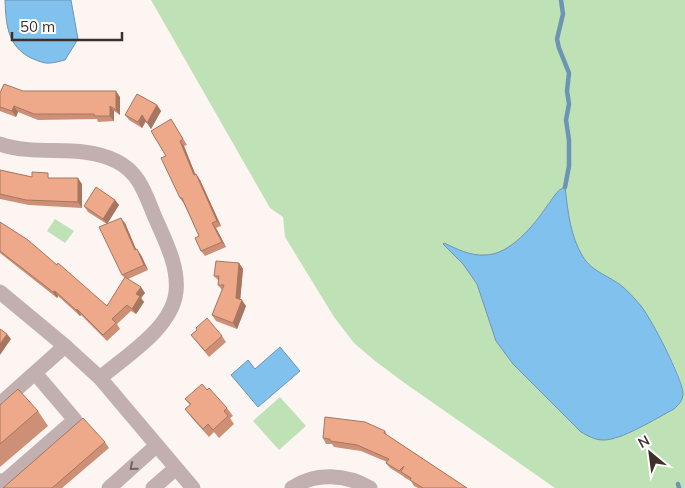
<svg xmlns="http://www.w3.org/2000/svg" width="685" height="488" font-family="Mulish,sans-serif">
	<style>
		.green { fill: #bfe1b6; fill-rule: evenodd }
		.water { fill: #80c1ee; stroke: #6c95b3 }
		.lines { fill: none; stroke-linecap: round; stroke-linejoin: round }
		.stream { stroke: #6c95b3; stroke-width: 4.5 }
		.minor { stroke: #c2b0b1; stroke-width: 15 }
		.wall { fill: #cd9077 }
		.shaded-wall { fill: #a77661 }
		.building { fill: #eea88a; stroke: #a77661 }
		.oneway { stroke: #72635f }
	</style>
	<rect width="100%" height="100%" fill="#fdf5f2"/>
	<path class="green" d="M 151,0 L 685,0 L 685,488 L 555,488 L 406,384 L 375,361 L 354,343 L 334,317 L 285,237 L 283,217 L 270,208 ZM 565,187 C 568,211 570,236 583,257 C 592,272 610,276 623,287 C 640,302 683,370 683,393 C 683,401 679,404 674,409 L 615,439 L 581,432 L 513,364 L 496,341 L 477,284 L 463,264 L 443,244 L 444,243 C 457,249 470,256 485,255 C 511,255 533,225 547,206 C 553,199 556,190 565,187 Z
		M 55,219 L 74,231 L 65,243 L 47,231 Z
		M 280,397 L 306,426 L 279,450 L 253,421 Z"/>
	<path class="water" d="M 5,0 L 71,0 L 78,39 L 65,60 C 60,61 54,63 50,63 C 44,64 36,60 31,58 C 7,46 6,24 5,0 Z
		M 565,187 C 568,211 570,236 583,257 C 592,272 610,276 623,287 C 629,292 636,300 641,306 C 652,320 682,378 683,393 C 683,401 679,404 674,409 C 657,418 620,441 603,440 C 595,440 588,436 581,432 L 513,364 L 496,341 L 477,284 L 463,264 L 443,244 L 444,243 C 457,249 470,256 485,255 C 510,255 534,225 547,206 C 553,199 556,190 565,187 Z
		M 280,347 L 300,371 L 258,407 L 231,375 L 248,360 L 255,369 Z"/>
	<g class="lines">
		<path class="stream" d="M 561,0 L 563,14 L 557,39 L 559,48 L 569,73 L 567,91 L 569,104 L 566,120 L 569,140 L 569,166 L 565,187
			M 678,484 L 679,488"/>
		<path class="minor" d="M 0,144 C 38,157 80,143 116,161 C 139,172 145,193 154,215 C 164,238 179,266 176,292 C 172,328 126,356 100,378
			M 0,292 L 65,346 L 100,378 L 193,488
			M 0,404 L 65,346
			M 0,481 L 6,480 L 75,420 L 35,373
			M 109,488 L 156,446
			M 153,488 L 176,468
			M 292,488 C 315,472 346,474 370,488"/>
	</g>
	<path class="wall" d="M 23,91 L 120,97 L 120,115 L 114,111 L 114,121 L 98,122 L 97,119 L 38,120 L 18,112 L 16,117 L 0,111 L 0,93 Z
		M 157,105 L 161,111 L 151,129 L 146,121 L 142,128 L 129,120 L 125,115 Z
		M 171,119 L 187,145 L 184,146 L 195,174 L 196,174 L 200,180 L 221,226 L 216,228 L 226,247 L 205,256 L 201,251 L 199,236 L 184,204 L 180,198 L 166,156 Z
		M 0,170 L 32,177 L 52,178 L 82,184 L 82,208 L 29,205 L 0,199 Z
		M 115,200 L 119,205 L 107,224 L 125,223 L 136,250 L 141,255 L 148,270 L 128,279 L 145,293 L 141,298 L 144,302 L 136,314 L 131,311 L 117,324 L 120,329 L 107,341 L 81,315 L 80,316 L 58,296 L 57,298 L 0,253 L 0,222 L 107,306 L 125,278 L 122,275 L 107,224 L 88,212 L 84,206 Z
		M 239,263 L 243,269 L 240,299 L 246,306 L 237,329 L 216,321 L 212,315 L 222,290 L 218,285 L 219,281 L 214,276 Z
		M 197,330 L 222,336 L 226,342 L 209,357 L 191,335 Z
		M 207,390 L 227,408 L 233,416 L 230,418 L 234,424 L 219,438 L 214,432 L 209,437 L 191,417 L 185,409 L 190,405 L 185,399 Z
		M 0,405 L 38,411 L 48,426 L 0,467 Z
		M 385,431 L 387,435 L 467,488 L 418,488 L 414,486 L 411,481 L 405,478 L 403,476 L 390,468 L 386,463 L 387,462 L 361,451 L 334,447 L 332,444 L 326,444 L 323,438 Z
		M 105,442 L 109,448 L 62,488 L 3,488 Z"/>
	<path class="shaded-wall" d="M 116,91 L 120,97 L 120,115 L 116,110 Z
		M 157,105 L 161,111 L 151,129 L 147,123 Z
		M 14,106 L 18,112 L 16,117 L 12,111 Z
		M 110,106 L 114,111 L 114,121 L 110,116 Z
		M 142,115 L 146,121 L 142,128 L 138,122 Z
		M 180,141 L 184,146 L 198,181 L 194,175 Z
		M 196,174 L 200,180 L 221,226 L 217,221 Z
		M 78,178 L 82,184 L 82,208 L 78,202 Z
		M 115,200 L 119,205 L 107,224 L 103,219 Z
		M 121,218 L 125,223 L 139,256 L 135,250 Z
		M 212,223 L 216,228 L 226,247 L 222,242 Z
		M 137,249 L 141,255 L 148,270 L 144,265 Z
		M 239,263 L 243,269 L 240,303 L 236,298 Z
		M 141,287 L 145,293 L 141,298 L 144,302 L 136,314 L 132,309 L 136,294 Z
		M 55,291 L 58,296 L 57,298 L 53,292 Z
		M 242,300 L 246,306 L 237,329 L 233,323 Z
		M 77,309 L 81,315 L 80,316 L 76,310 Z
		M 7,334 L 11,339 L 0,355 L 0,344 Z"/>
	<path class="building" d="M 4,84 L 23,91 L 116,91 L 116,110 L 110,106 L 110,116 L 94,116 L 94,114 L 34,114 L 14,106 L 12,111 L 0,107 L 0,93 Z
		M 137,94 L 157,105 L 147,123 L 142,115 L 138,122 L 125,115 Z
		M 171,119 L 183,139 L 180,141 L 194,175 L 196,174 L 217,221 L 212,223 L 222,242 L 201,251 L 195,238 L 199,236 L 182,198 L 180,198 L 161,158 L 166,156 L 151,131 Z
		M 0,170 L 32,177 L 32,172 L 48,173 L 48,178 L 78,178 L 78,202 L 26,200 L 0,194 Z
		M 96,187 L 115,200 L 103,219 L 84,206 Z
		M 121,218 L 135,250 L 137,249 L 144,265 L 122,275 L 99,227 Z
		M 0,222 L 28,240 L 57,265 L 58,263 L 107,306 L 125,277 L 141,287 L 136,294 L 140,296 L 132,309 L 127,305 L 112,319 L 116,323 L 103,335 L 77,309 L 76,310 L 55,291 L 53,292 L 0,251 Z
		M 216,261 L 239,263 L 236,298 L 242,300 L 233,323 L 212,315 L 224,285 L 218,285 L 219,276 L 214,276 Z
		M 207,318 L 222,336 L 205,351 L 191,335 L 197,330 L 196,328 Z
		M 0,329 L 7,334 L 0,344 Z
		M 202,384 L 207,390 L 209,388 L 227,408 L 224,411 L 228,416 L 213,430 L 208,424 L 203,429 L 185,409 L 191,404 L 185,399 Z
		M 18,389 L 38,411 L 0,444 L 0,405 Z
		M 325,417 L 365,422 L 385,431 L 384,433 L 467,488 L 423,488 L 410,480 L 411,478 L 401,472 L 404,466 L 399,471 L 386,463 L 389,459 L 357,445 L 330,441 L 330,439 L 323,438 Z
		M 83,418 L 105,442 L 52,488 L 3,488 Z"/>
	<defs><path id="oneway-chevron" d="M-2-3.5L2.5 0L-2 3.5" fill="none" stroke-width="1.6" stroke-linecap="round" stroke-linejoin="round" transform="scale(1.25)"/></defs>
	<use class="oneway" href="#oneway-chevron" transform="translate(133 467) rotate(139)"/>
	<g transform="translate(650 453) rotate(331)" stroke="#ffffff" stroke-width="4" paint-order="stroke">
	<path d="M0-4L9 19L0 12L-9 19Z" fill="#3d2f29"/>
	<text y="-8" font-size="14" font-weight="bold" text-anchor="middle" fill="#3d2f29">N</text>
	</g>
	<path d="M12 32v8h110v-8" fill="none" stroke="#3d2f29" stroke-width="2.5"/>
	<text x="20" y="32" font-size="15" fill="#3d2f29" stroke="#ffffff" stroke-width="4" paint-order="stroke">50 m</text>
</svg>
